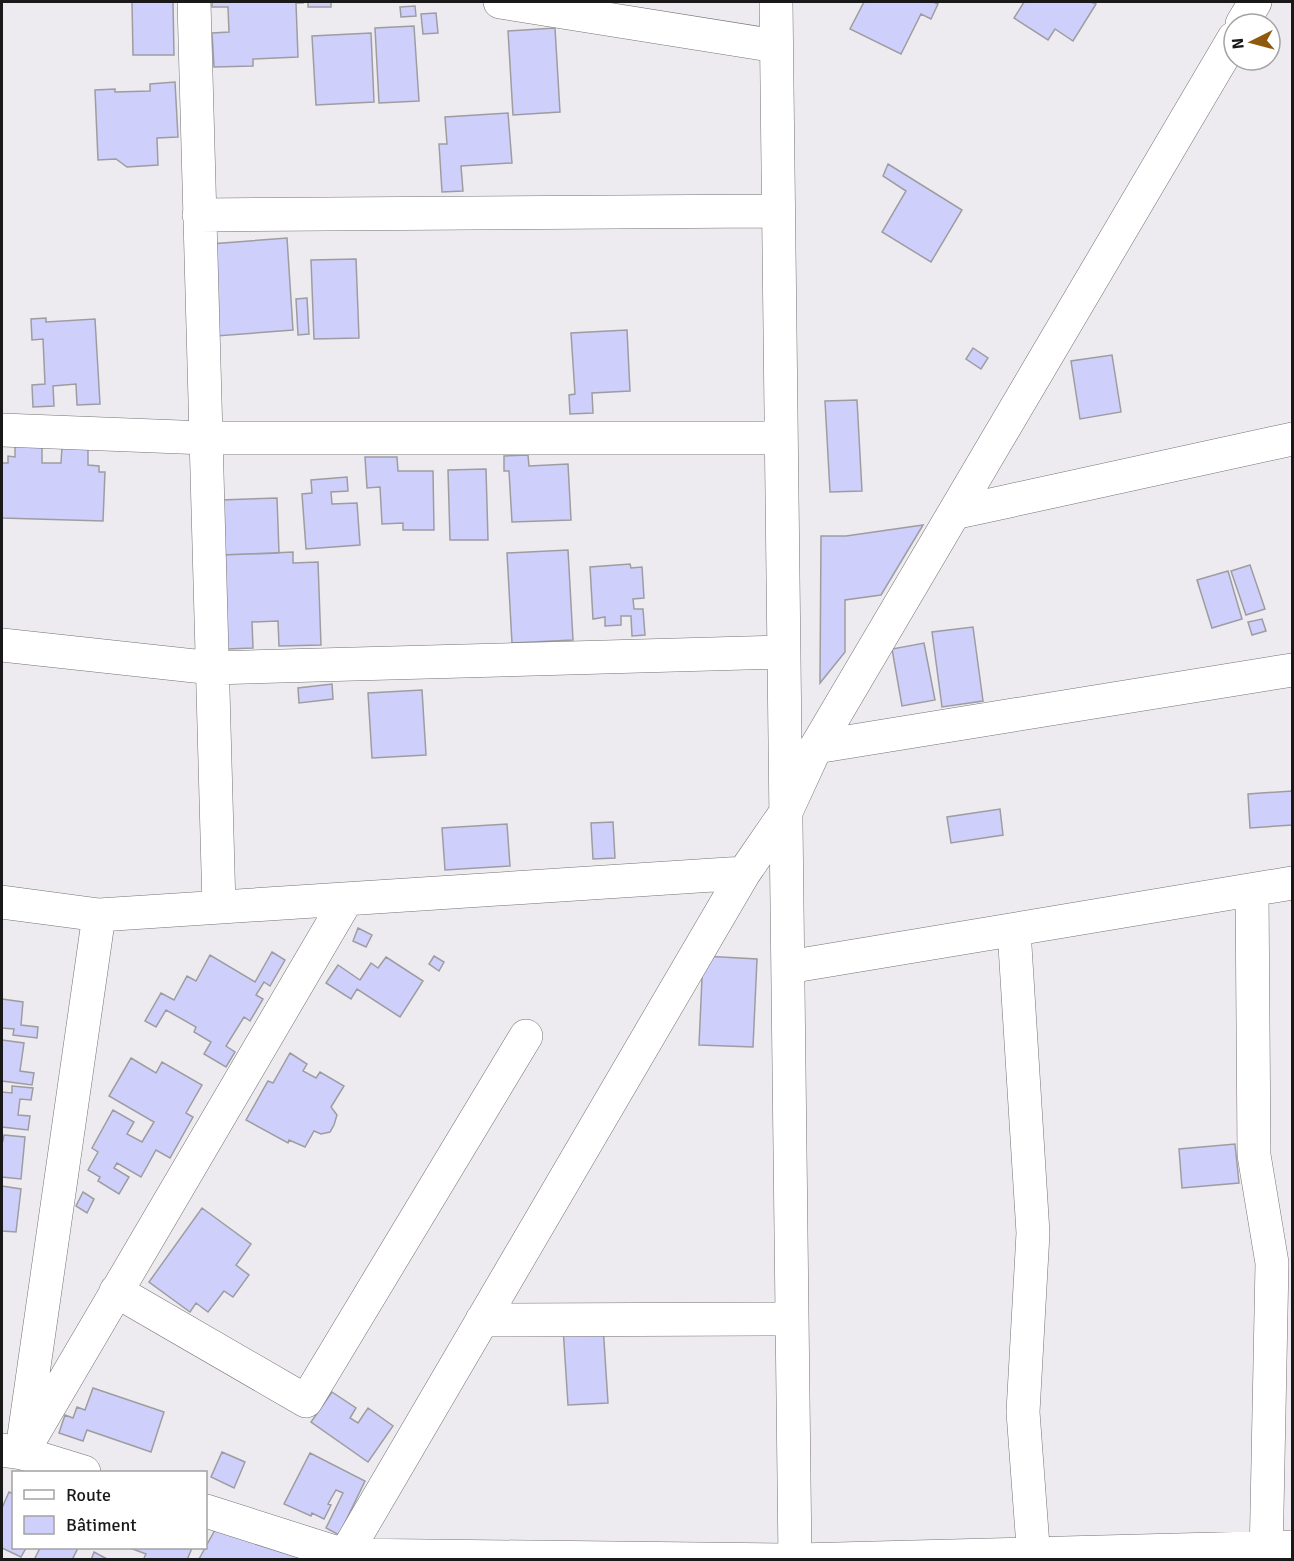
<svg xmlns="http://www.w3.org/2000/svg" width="1294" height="1561" font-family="Signika,sans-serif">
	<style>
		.building { fill: #cfcffb; stroke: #9d9da1; stroke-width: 1.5 }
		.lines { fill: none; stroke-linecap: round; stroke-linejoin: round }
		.minor-casing { stroke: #747275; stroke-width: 34 }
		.minor { stroke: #fff; stroke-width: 33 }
	</style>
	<rect width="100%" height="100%" fill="#edebef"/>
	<path class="building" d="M 132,2 L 173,2 L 174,55 L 133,55 Z
		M 212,2 L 303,2 L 303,3 L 296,3 L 298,57 L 253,59 L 253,66 L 214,67 L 212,33 L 229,32 L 228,7 L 212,7 Z
		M 308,2 L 331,2 L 331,7 L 308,7 Z
		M 864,2 L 933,2 L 938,4 L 931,19 L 921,14 L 901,54 L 850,29 Z
		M 1024,2 L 1091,2 L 1096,4 L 1073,41 L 1055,29 L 1048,40 L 1014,18 Z
		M 415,6 L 416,16 L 401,17 L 400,7 Z
		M 436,13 L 438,33 L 423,34 L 421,14 Z
		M 414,26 L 419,101 L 379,103 L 375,28 Z
		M 555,28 L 560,112 L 513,115 L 508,31 Z
		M 371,33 L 374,102 L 316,105 L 312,36 Z
		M 175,82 L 178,137 L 157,138 L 158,165 L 127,167 L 116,159 L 98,160 L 95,90 L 115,89 L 115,92 L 150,91 L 150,84 Z
		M 508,113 L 512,163 L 461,166 L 463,191 L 442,192 L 439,144 L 447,144 L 445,117 Z
		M 888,164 L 962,210 L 931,262 L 882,232 L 906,191 L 883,176 Z
		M 287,238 L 293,330 L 216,336 L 210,244 Z
		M 356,259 L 359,338 L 314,339 L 311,260 Z
		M 307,298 L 309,334 L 298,335 L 296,299 Z
		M 46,318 L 46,322 L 95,319 L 100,404 L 77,405 L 76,384 L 53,386 L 54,406 L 33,407 L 32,385 L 45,384 L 43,339 L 32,340 L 31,319 Z
		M 627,330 L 630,391 L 592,393 L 593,413 L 570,414 L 569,395 L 575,394 L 571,333 Z
		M 973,348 L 988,358 L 981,369 L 966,359 Z
		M 1112,355 L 1121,412 L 1080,419 L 1071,361 Z
		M 857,400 L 862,491 L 830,492 L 825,401 Z
		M 15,446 L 42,446 L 42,463 L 61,463 L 62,447 L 88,448 L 88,465 L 99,466 L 99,472 L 105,472 L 103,521 L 2,518 L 2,463 L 8,463 L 8,456 L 15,457 Z
		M 528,455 L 529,466 L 568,464 L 571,520 L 512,522 L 509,471 L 504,471 L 504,456 Z
		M 365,457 L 397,457 L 398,471 L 433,471 L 434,530 L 403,530 L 403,523 L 382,524 L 380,487 L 367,488 Z
		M 486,469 L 488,540 L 450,540 L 448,470 Z
		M 347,477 L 348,491 L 331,492 L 332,504 L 357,503 L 360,545 L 306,549 L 302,494 L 312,493 L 311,480 Z
		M 277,498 L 279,553 L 222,555 L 220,500 Z
		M 923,525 L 881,595 L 845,600 L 845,652 L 820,683 L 821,536 L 846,536 Z
		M 568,550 L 573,640 L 512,643 L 507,553 Z
		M 293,552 L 293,563 L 318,562 L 321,645 L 279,646 L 278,621 L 252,622 L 253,648 L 226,649 L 222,555 Z
		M 630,564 L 631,568 L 642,567 L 644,598 L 633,599 L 634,609 L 643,609 L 645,635 L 632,636 L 631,616 L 621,616 L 621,625 L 605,626 L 605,617 L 593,619 L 590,567 Z
		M 1250,565 L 1265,609 L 1246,615 L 1231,571 Z
		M 1228,571 L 1242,619 L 1212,628 L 1197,580 Z
		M 1262,619 L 1266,631 L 1252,635 L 1248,622 Z
		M 973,627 L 983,701 L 942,707 L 932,632 Z
		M 924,643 L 935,700 L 902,706 L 892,649 Z
		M 332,684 L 333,699 L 299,703 L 298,688 Z
		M 422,690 L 426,755 L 372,758 L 368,693 Z
		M 1292,791 L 1292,825 L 1250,828 L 1248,794 Z
		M 1000,809 L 1003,835 L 951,843 L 947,817 Z
		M 613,822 L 615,858 L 593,859 L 591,823 Z
		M 507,824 L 510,866 L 445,870 L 442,828 Z
		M 358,928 L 372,935 L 366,947 L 353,941 Z
		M 272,952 L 285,960 L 270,986 L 264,982 L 256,995 L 263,999 L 250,1021 L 244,1017 L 226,1046 L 235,1052 L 226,1067 L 204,1054 L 211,1042 L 194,1032 L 196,1027 L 166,1010 L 156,1027 L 145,1021 L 161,993 L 174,1000 L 187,976 L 196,981 L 210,955 L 255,982 Z
		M 434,956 L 444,962 L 439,971 L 429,964 Z
		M 703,956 L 757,959 L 753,1047 L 699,1045 Z
		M 386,957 L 423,981 L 400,1017 L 357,989 L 351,999 L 326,983 L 338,965 L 360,980 L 371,963 L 378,968 Z
		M 2,999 L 23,1002 L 21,1025 L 38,1027 L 37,1038 L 13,1035 L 14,1029 L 2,1028 Z
		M 2,1040 L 24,1043 L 20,1071 L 34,1073 L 32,1085 L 2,1081 Z
		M 290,1053 L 307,1064 L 303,1071 L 316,1078 L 320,1072 L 344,1086 L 331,1107 L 337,1115 L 334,1125 L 330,1132 L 321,1134 L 314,1131 L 305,1147 L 289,1140 L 288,1143 L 246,1120 L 268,1081 L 273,1083 Z
		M 131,1058 L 156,1073 L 162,1062 L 202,1085 L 186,1113 L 193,1117 L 170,1158 L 156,1150 L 141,1177 L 117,1163 L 114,1168 L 129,1177 L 119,1194 L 98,1181 L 100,1177 L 88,1170 L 98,1152 L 92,1148 L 113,1110 L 134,1122 L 127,1134 L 142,1142 L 154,1122 L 109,1096 Z
		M 12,1086 L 33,1088 L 31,1100 L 20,1099 L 18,1115 L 30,1116 L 28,1130 L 2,1127 L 2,1092 L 12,1093 Z
		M 4,1135 L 25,1137 L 21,1179 L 2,1177 L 2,1141 L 3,1141 Z
		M 1235,1144 L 1239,1183 L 1182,1188 L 1179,1149 Z
		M 2,1186 L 21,1189 L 16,1232 L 2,1231 Z
		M 83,1192 L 94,1199 L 87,1213 L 76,1206 Z
		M 202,1208 L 251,1244 L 236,1265 L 249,1275 L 233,1297 L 224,1291 L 208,1312 L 196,1303 L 190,1312 L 149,1282 Z
		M 602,1310 L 608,1403 L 568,1405 L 562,1312 Z
		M 93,1388 L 164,1412 L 151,1452 L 87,1430 L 83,1441 L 59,1433 L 65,1415 L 73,1418 L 77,1407 L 85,1410 Z
		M 332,1392 L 356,1408 L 350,1418 L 358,1423 L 368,1408 L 393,1426 L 368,1462 L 311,1422 Z
		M 222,1452 L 245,1462 L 234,1488 L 211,1477 Z
		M 310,1453 L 365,1481 L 339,1535 L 326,1528 L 343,1493 L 336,1490 L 328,1504 L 331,1505 L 324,1519 L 312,1513 L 311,1516 L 284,1504 Z
		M 9,1492 L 14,1494 L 14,1548 L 26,1548 L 21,1557 L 2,1548 L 2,1508 Z
		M 215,1530 L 303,1557 L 302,1560 L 200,1560 L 199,1559 Z
		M 40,1548 L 78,1548 L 73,1558 L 77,1560 L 34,1560 Z
		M 130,1548 L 192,1548 L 187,1560 L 143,1560 L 146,1554 Z
		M 94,1552 L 109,1560 L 91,1560 Z"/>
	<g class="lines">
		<g class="minor-casing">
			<path id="minor" d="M 194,2 L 219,907
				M 500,2 L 776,46
				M 776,2 L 795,1560
				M 1242,24 L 1255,2
				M 199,215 L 778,211
				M 2,430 L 206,438 L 781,438
				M 954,513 L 1292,439
				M 2,645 L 213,668 L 784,652
				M 816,747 L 1292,670
				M 1252,890 L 1254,1155 L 1272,1263 L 1266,1560
				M 2,902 L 99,915 L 744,873
				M 1014,930 L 1033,1233 L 1023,1412 L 1034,1560
				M 788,967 L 1292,883
				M 116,1291 L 306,1401 L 526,1036
				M 482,1320 L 792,1319
				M 24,1436 L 99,915
				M 2,1450 L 22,1453 L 84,1472
				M 22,1453 L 347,899
				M 206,1511 L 344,1555 L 351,1560
				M 344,1555 L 784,1560
				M 342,1560 L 744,873 L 786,812 L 816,747 L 1234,38
				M 799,1560 L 1292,1547"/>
		</g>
		<use href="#minor" class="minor"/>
	</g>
	<rect width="1294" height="1561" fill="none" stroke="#19191a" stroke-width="6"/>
	<rect x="12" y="1471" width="195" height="78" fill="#ffffff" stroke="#a3a3a3" stroke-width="1.5"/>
	<rect x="24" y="1490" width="30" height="9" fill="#ffffff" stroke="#a3a3a3" stroke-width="1.5"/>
	<text x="66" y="1501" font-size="18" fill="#19191a">Route</text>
	<rect x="24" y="1516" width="30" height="18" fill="#cfcffb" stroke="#a3a3a3" stroke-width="1.5"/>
	<text x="66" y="1531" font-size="18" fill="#19191a">Bâtiment</text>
	<g transform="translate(1252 42) rotate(264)"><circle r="28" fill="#ffffff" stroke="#a3a3a3" stroke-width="1.5"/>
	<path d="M0-4.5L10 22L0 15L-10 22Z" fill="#8f590e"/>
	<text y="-9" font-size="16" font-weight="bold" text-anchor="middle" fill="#19191a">N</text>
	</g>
</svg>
